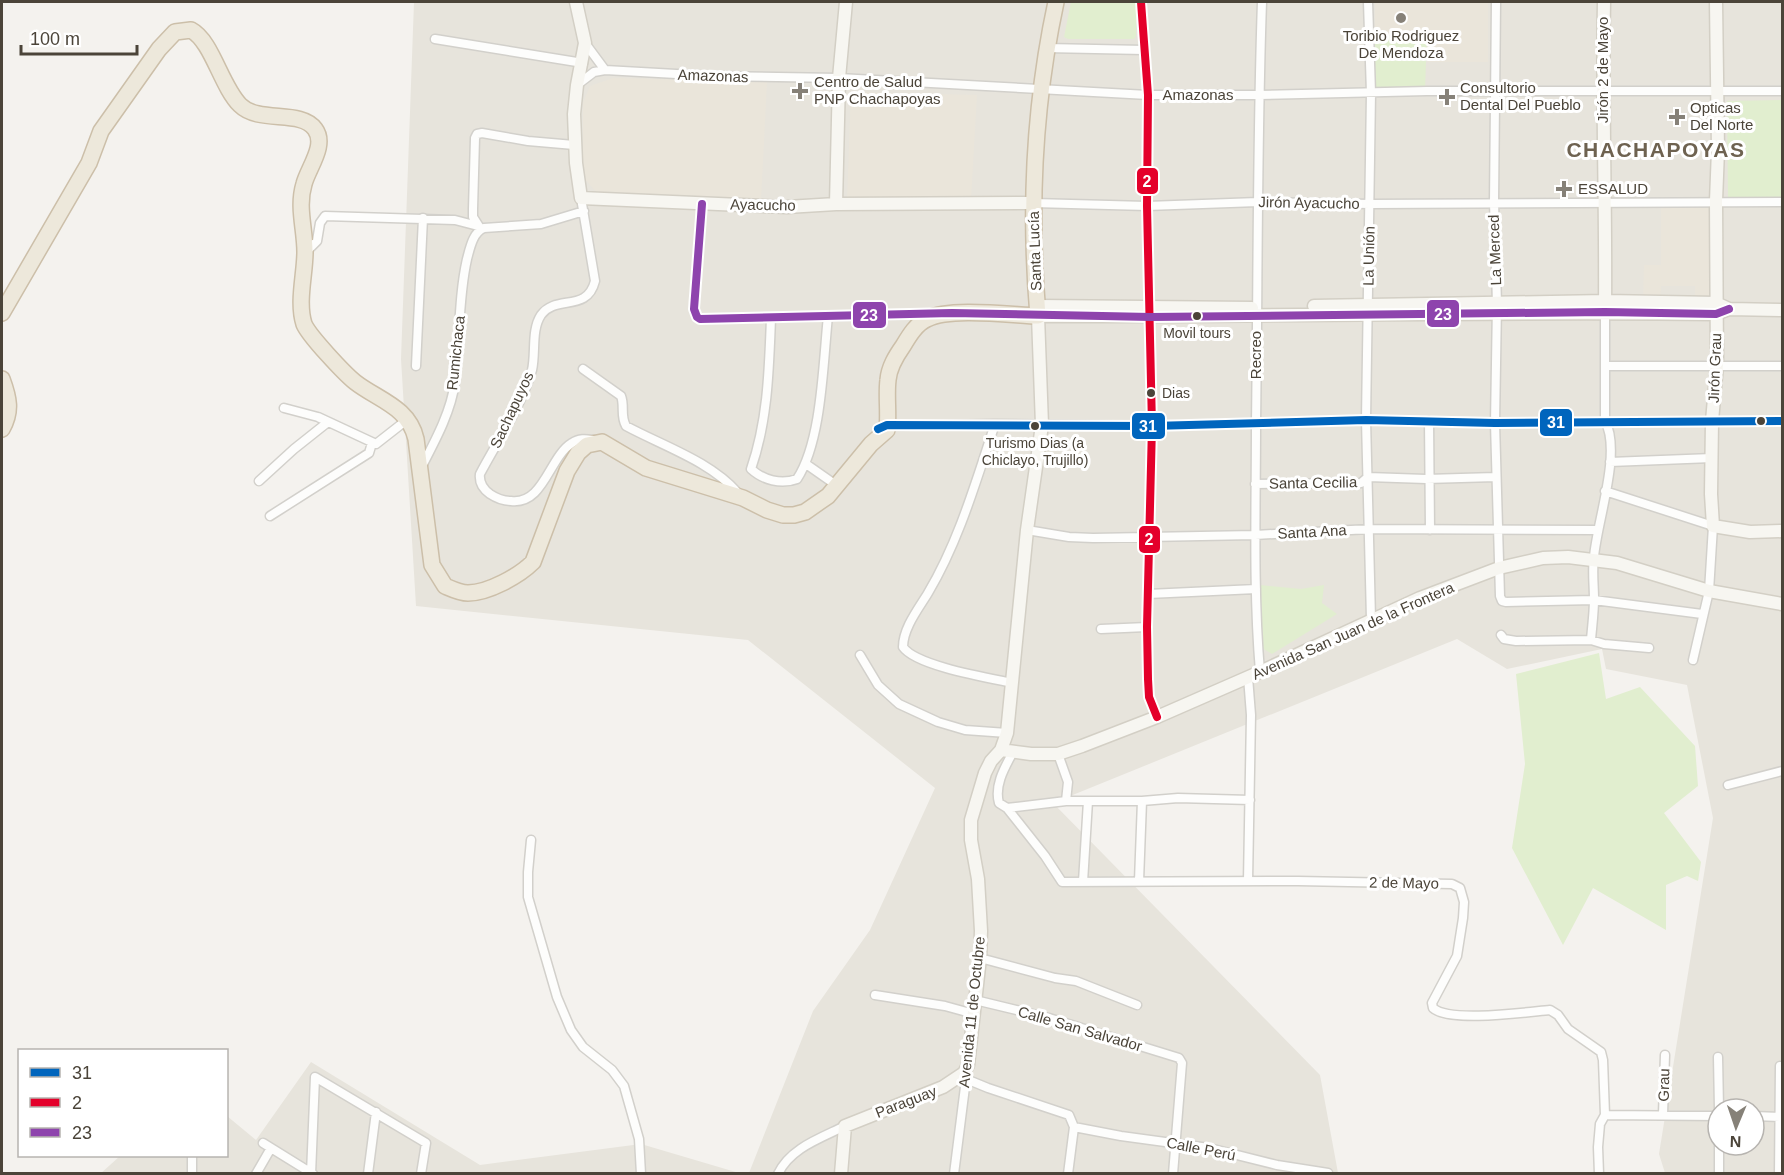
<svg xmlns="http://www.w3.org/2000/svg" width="1784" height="1175" font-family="Helvetica,sans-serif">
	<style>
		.residential { fill: #e7e4dc; fill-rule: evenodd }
		.education { fill: #eae5da }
		.green { fill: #e1eecf }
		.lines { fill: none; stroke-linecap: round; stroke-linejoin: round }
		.street-casing { stroke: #d2d0cb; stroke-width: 11 }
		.secondary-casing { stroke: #d3cfc5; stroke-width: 15 }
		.highway-casing { stroke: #ccbfa9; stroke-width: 18 }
		.street { stroke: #fdfdfc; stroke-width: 8 }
		.secondary { stroke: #f7f6f1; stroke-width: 12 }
		.highway { stroke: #ede8db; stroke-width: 15 }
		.bus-1-casing { stroke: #fff; stroke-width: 12 }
		.bus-2-casing { stroke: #fff; stroke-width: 12 }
		.bus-3-casing { stroke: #fff; stroke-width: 12 }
		.bus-1 { stroke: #0065bd; stroke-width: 8 }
		.bus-2 { stroke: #e4002b; stroke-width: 8 }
		.bus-3 { stroke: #8e44ad; stroke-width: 8 }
		.poi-dot { fill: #868178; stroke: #fff; stroke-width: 2 }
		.bus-dot { fill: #4b4439; stroke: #fff; stroke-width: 2 }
		.labels { text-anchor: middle; stroke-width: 6; stroke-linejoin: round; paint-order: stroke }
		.bus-label { font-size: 14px; fill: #4b4439; stroke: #fff }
		.poi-label { font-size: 15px; fill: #4b4439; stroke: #fff; text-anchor: start }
		.street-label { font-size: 15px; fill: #4b4439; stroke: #fff }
		.district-label { font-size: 21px; font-weight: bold; letter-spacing: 1.5px; fill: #6e6250; stroke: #fff }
		.line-badge { stroke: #fff; stroke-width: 2 }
		.badge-label { font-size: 16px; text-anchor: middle; font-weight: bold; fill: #fff }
	</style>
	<rect width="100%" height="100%" fill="#f4f2ee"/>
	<path class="residential" d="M 414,2 L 1782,2 L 1782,1173 L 1665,1173 L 1659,1154 L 1713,818 L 1687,685 L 1606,669 L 1602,649 L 1507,669 L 1457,639 L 1053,803 L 1320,1075 L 1338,1173 L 749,1173 L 813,1011 L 870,930 L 935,788 L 748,640 L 416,606 L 401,359 ZM 1718,1109 L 1754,1109 L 1754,1145 L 1718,1145 Z
		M 311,1062 L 480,1165 L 641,1144 L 739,1173 L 100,1174 L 120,1156 L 226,1156 L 227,1116 L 256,1140 Z"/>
	<path class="education" d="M 1375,2 L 1488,2 L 1488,62 L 1427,62 L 1427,35 L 1375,36 Z
		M 613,78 L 767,82 L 761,201 L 597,193 L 583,177 L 583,103 L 590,86 Z
		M 851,92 L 977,95 L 971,200 L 847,199 Z
		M 1661,204 L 1713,205 L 1713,299 L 1695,299 L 1695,286 L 1661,286 L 1660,301 L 1643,300 L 1644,265 L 1661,265 Z"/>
	<path class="green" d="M 1071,2 L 1136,2 L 1136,36 L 1134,39 L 1068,39 L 1064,37 Z
		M 1427,35 L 1425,90 L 1373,89 L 1375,36 Z
		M 1782,100 L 1782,197 L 1728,198 L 1727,101 Z
		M 1260,585 L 1301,589 L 1324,585 L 1322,603 L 1337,614 L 1272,654 L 1257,645 Z
		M 1599,653 L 1606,699 L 1640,687 L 1695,746 L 1698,786 L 1664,813 L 1701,862 L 1698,881 L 1687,876 L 1666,885 L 1666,930 L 1593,888 L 1563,945 L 1512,848 L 1525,764 L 1516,674 Z"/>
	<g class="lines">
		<g class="street-casing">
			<path id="street" d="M 1141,2 L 1148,95 L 1147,206 L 1152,426 L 1147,627 L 1148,679 L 1149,697 L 1157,717
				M 1368,2 L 1371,93 L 1366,420 L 1371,619
				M 1496,2 L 1494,202 L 1497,304 L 1495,423 L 1500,596 L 1502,601 L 1506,602 L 1594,600 L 1702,614
				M 435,39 L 583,63
				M 585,43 L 605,70
				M 1046,48 L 1144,50
				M 577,85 L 594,72 L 605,70 L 712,76 L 839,78 L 1148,95 L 1259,95 L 1427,91 L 1782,91
				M 581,198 L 595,281 C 587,313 556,294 541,315 C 531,330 536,353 532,370 C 521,407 498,440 480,474 C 479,482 483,489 490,494 C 496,498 504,501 511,501 C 544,505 549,457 572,443 C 579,438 586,439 594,440
				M 1033,203 L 1147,206 L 1258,202 L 1370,204 L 1782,202
				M 702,204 L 694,309 L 697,317 L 700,319 L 929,314
				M 480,228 L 473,217 L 473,209 L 475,138 L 477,134 L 482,133 L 528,141 L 574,145
				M 305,253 L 317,241 L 320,223 L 325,216 L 455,220 L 478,226
				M 771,318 C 769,369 768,420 751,469 C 763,480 781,485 797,479 C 822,441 823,363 828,316
				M 416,366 L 423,218
				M 1605,366 L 1782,366
				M 583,369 L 621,396 C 625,406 620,416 626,426 C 663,446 710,461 738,493
				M 284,408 L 318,417 L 376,444 L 408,419
				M 1429,421 L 1430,530
				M 995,424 C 976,481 959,541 928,593 C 919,608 903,628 903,647 C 916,666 989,678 1013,683
				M 884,426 L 995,424 L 1152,426 L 1366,420 L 1495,423 L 1782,421
				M 1610,462 L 1712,458
				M 806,464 L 836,485
				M 421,468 C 435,441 451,412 455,382 C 460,341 458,299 467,259 C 470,248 473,232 484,228 L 541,224 L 584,211
				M 259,481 L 294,449 L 328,422
				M 1255,484 L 1361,483 L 1368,477 L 1426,479 L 1496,477
				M 1605,491 L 1713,526 L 1709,591 L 1693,660
				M 270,516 L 369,453 L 372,443
				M 1027,530 L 1069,537 L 1093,538 L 1255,535 L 1370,529 L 1597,530
				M 1148,594 L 1256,589
				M 1101,629 L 1147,627
				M 1501,635 L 1504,639 L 1516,641 L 1591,640 L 1604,644 L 1649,648
				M 1591,640 C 1592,627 1594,613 1594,599 C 1594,585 1592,571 1594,557 C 1597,521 1622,452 1605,421 L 1605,312
				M 860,655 L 878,685 L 899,704 L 938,722 L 965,730 L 1007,733
				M 1260,672 C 1253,589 1256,506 1256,423 C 1258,282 1257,142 1262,2
				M 1013,752 C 1005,767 994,785 999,803 L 1007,808 L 1066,801 L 1142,801 L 1139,881
				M 1058,754 L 1068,782 L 1066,801
				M 1728,785 L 1782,771
				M 1142,801 L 1178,798 L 1250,800
				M 1007,808 L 1045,856 L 1062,882 L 1298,881 L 1452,884 L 1460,888 L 1464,902 L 1463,918 L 1457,956 L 1432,1003 L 1433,1008 C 1449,1023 1527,1012 1550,1010 L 1558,1015 L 1568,1029 L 1601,1052 L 1603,1060 L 1605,1115 L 1600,1124 L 1598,1147 L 1599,1174
				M 531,840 L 528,872 L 528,897 L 557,997 L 571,1030 L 583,1047 L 612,1070 L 624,1086 L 639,1139 L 641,1174
				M 1248,881 L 1251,715 L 1248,677
				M 1083,882 L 1088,801
				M 980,958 L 1055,978 L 1076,981 L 1137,1005
				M 875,995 L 945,1006 L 974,1014
				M 975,1000 L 1049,1018 L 1179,1058 L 1182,1063 L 1173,1174
				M 1718,1057 L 1719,1109
				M 966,1079 L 988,1088 L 1069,1115 L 1074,1127 L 1068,1174
				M 1663,1114 L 1665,1055
				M 1605,1115 L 1718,1116
				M 1754,1116 L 1782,1117
				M 1074,1127 L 1121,1136 L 1209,1148 L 1277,1165 L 1328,1173
				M 263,1143 L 313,1174
				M 1719,1145 L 1719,1174
				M 192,1156 L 192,1174
				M 256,1174 L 271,1148
				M 311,1174 L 315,1077 L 426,1143 L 421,1174
				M 368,1174 L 376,1112
				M 778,1174 C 790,1148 821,1138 845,1126
				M 954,1174 L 966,1079 L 965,1076
				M 1779,1174 L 1780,1066"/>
		</g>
		<g class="secondary-casing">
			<path id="secondary" d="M 576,2 L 585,43 L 577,85 L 574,114 L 576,163 L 581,198 L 787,207 L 836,204 L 1033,203
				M 1604,2 C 1602,104 1606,206 1605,308
				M 1716,2 L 1718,150 L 1716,201 L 1717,365 L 1712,421 L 1711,494 L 1713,526 L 1750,532 L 1782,531
				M 836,204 L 839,78 L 846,2
				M 1037,306 L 1252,308
				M 1314,306 L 1606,301 L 1716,303 L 1729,309 L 1782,310
				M 1001,750 L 1031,754 L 1058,754 L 1082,746 L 1157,717 L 1260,672 L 1420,598 L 1499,568 L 1543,558 L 1568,557 L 1617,563 L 1709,591 L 1782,604
				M 841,1174 L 845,1126 L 943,1087 L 964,1073 L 968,1065 L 980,958 L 981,931 L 978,879 L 971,840 L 971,820 L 985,773 L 991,761 L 1001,750 L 1007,733 L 1027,530 L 1042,425 L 1038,316 C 1264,317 1490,311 1716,314 L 1729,309"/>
		</g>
		<g class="highway-casing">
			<path id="highway" d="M 2,313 L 89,163 L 101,131 L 159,49 L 175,32 L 191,30 C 212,41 221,86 240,105 C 259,124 301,109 315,129 C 327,145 308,168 304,184 C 297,207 305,229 305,252 C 305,274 297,302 304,324 C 309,336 345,374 355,382 C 378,400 409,407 416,439 L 432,565 L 445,586 C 452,589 460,593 468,593 C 488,593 519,576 533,562 L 567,471 L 578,453 L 587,445 L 602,442 L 646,468 L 743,498 L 767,510 L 783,515 L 794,515 L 805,512 L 828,496 L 871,444 L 887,430 C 889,413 886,396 888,380 C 889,367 896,356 903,346 C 909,336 916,324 927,319 C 950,307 1011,315 1038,316 C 1029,211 1034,104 1056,2
				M 2,379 C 9,398 12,411 2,429"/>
		</g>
		<use href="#street" class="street"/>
		<use href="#secondary" class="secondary"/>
		<use href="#highway" class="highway"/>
		<g class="bus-1-casing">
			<path id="bus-1" d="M 878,429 L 887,425 L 1152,426 L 1366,420 L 1495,423 L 1782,421"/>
		</g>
		<g class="bus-2-casing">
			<path id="bus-2" d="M 1141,2 L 1148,95 L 1147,206 L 1152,426 L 1147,627 L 1148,679 L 1149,697 L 1157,717"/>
		</g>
		<g class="bus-3-casing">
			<path id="bus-3" d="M 702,204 L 694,309 L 697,317 L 700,319 L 952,313 L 1151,317 L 1605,312 L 1716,314 L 1729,309"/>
		</g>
		<use href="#bus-1" class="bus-1"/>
		<use href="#bus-2" class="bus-2"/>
		<use href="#bus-3" class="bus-3"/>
	</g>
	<g class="poi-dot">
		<circle cx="1401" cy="18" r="6"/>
		<path d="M797 82h6v6h6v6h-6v6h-6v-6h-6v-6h6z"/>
		<path d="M1444 88h6v6h6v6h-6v6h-6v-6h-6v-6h6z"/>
		<path d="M1674 108h6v6h6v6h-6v6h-6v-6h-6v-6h6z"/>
		<path d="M1561 180h6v6h6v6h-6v6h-6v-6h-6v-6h6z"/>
	</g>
	<g class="bus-dot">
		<circle cx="1197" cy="316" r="5"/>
		<circle cx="1151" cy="393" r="5"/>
		<circle cx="1761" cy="421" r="5"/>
		<circle cx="1035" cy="426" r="5"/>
	</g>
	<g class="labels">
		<g class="bus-label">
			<text x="1197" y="338">Movil tours</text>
			<text x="1162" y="398" text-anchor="start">Dias</text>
			<text x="1035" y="448">Turismo Dias (a<tspan x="1035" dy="17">Chiclayo, Trujillo)</tspan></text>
		</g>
		<g class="poi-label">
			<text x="1401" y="41" text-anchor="middle">Toribio Rodriguez<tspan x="1401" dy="17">De Mendoza</tspan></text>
			<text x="814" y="87">Centro de Salud<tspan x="814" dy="17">PNP Chachapoyas</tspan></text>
			<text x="1460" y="93">Consultorio<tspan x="1460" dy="17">Dental Del Pueblo</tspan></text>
			<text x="1690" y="113">Opticas<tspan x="1690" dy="17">Del Norte</tspan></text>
			<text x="1578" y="194">ESSALUD</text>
		</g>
		<g class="street-label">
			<text transform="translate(1603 70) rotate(-90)" y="5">Jirón 2 de Mayo</text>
			<text transform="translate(713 76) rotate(2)" y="5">Amazonas</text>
			<text x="1198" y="100">Amazonas</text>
			<text transform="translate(1309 203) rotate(1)" y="5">Jirón Ayacucho</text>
			<text transform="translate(763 205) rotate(1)" y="5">Ayacucho</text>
			<text transform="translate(1495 250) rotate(-92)" y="5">La Merced</text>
			<text transform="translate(1035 251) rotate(-92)" y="5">Santa Lucía</text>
			<text transform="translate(1369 256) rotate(-89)" y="5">La Unión</text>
			<text transform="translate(456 353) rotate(-84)" y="5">Rumichaca</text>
			<text transform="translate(1256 355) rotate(-90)" y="5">Recreo</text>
			<text transform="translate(1715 368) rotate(-88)" y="5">Jirón Grau</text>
			<text transform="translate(512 410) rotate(-65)" y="5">Sachapuyos</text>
			<text transform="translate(1313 483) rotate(-1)" y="5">Santa Cecilia</text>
			<text transform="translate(1312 532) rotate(-3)" y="5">Santa Ana</text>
			<text transform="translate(1353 631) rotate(-24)" y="5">Avenida San Juan de la Frontera</text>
			<text transform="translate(1404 883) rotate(1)" y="5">2 de Mayo</text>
			<text transform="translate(972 1012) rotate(-84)" y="5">Avenida 11 de Octubre</text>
			<text transform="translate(1080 1029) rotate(16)" y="5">Calle San Salvador</text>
			<text transform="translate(1664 1085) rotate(-89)" y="5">Grau</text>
			<text transform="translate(906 1102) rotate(-21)" y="5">Paraguay</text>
			<text transform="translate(1201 1149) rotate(11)" y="5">Calle Perú</text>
		</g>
		<g class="district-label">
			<text x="1656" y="157">CHACHAPOYAS</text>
		</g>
	</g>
	<g class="line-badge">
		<rect x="1136" y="167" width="23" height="28" rx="6" fill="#e4002b"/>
		<rect x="1426" y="299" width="34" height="29" rx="6" fill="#8e44ad"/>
		<rect x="852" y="301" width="35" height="28" rx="6" fill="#8e44ad"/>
		<rect x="1539" y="408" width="34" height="29" rx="6" fill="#0065bd"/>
		<rect x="1131" y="412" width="35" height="28" rx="6" fill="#0065bd"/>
		<rect x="1138" y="525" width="23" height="29" rx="6" fill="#e4002b"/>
	</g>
	<g class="badge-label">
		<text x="1147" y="187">2</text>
		<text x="1443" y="320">23</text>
		<text x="869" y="321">23</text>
		<text x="1556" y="428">31</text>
		<text x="1148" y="432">31</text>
		<text x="1149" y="545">2</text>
	</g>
	<rect width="1784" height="1175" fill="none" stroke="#4b4439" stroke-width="6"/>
	<rect x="18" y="1049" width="210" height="108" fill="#ffffff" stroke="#b7b4b0" stroke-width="1.5"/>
	<rect x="30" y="1068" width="30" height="9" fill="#0065bd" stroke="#b7b4b0" stroke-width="1.5"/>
	<text x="72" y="1079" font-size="18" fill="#4b4439">31</text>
	<rect x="30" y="1098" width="30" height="9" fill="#e4002b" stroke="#b7b4b0" stroke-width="1.5"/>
	<text x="72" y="1109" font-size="18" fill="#4b4439">2</text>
	<rect x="30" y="1128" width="30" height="9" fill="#8e44ad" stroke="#b7b4b0" stroke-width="1.5"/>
	<text x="72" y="1139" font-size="18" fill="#4b4439">23</text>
	<g transform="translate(1736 1127) rotate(182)"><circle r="28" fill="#ffffff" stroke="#b7b4b0" stroke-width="1.5"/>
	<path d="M0-4.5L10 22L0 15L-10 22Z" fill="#868178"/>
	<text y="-9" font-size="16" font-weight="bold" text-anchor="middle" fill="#4b4439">N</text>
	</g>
	<path d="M21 45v9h116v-9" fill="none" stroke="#4b4439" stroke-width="3"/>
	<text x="30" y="45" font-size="18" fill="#4b4439" stroke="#ffffff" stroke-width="4.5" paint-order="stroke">100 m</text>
</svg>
